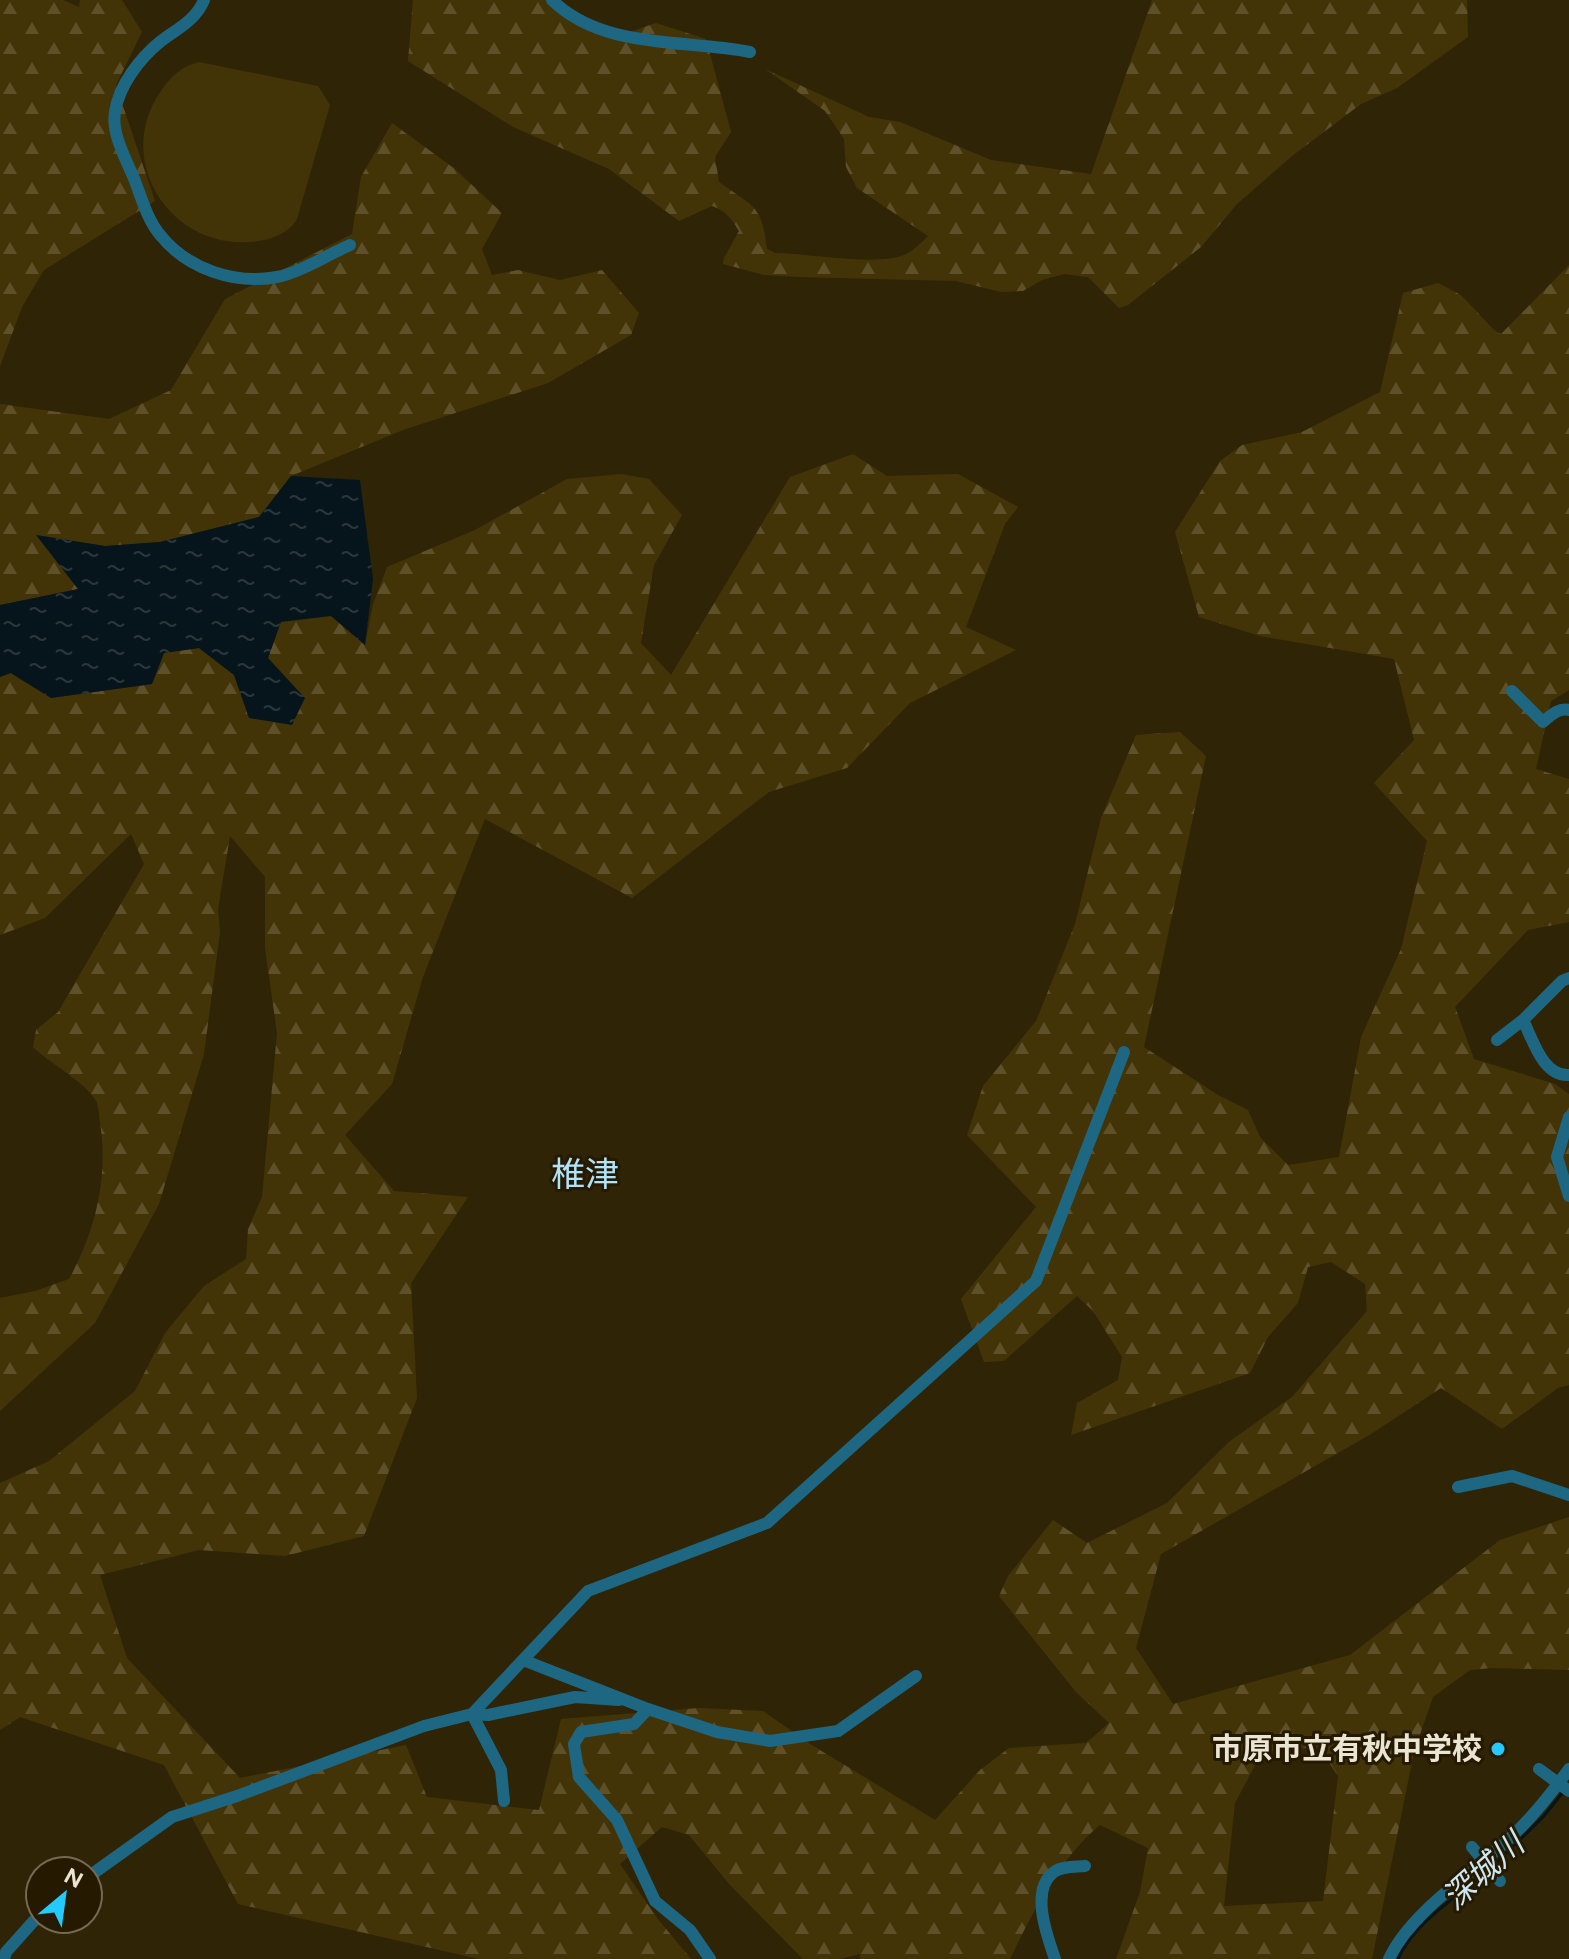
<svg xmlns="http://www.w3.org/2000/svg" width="1569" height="1959" font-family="Figtree,'Noto Sans JP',sans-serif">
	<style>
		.forest { fill: url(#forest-firs); fill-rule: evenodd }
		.pitch { fill: #433407 }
		.water { fill: url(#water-ripples) }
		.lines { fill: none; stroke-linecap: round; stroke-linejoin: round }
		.stream { stroke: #06151b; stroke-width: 3 }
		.minor { stroke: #1e6782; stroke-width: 12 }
		.minor-bridge { stroke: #1e6782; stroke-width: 12 }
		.poi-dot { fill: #24c9fe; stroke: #251a00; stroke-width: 3 }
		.labels { text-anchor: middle; stroke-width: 6; stroke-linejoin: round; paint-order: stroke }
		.poi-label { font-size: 30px; font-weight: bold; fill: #eae4d3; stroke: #251a00; text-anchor: end }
		.water-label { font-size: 32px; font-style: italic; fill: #cee7f2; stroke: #251a00 }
		.quarter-label { font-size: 34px; fill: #b0e2f8; stroke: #251a00 }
	</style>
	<defs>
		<pattern id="forest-firs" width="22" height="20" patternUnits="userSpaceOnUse" patternTransform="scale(2)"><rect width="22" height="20" fill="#433407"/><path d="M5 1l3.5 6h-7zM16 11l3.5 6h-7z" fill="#5e512a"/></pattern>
		<pattern id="water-ripples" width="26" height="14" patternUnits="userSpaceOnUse" patternTransform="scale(2)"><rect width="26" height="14" fill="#06151b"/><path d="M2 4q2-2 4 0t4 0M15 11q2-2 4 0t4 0" fill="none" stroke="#2a373b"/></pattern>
	</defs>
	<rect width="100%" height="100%" fill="#2f2405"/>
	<path class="forest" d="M 0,0 L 63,0 L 79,7 L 80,0 L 122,0 L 142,32 L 116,85 L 155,201 L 44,270 L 22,307 L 0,366 Z
		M 413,0 L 547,0 L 612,38 L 656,23 L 706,39 L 731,132 L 715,157 L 719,182 C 754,208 761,203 767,249 L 775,253 C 806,253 883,268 908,253 C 915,249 922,242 928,236 L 857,188 L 846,167 L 844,139 L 825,111 L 765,69 L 869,117 L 900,122 L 991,160 L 1091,174 L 1152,0 L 1467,0 L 1468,37 L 1397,88 L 1361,104 L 1292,156 L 1237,204 L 1201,247 L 1128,305 L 1119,308 L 1088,277 L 1064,274 L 1042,280 L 1023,291 L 1001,292 L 956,281 L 799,277 L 764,275 L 723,264 L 724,258 L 739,231 C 731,218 726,211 712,206 L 679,221 L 609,169 L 513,127 L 408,61 Z
		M 392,123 L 455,169 L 502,213 L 482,249 L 492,275 L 518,270 L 560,280 L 602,270 L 639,313 L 631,335 L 548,383 L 403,430 L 291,476 L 259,517 L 160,542 L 105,546 L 37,535 L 78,589 L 0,605 L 0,404 L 109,419 L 171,390 L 225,299 L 352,234 L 361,177 Z
		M 1569,265 L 1569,690 L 1551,701 L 1536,769 L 1569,779 L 1569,922 L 1528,930 L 1455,1007 L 1474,1059 L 1555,1084 L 1569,1094 L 1569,1385 L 1558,1388 L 1502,1429 L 1441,1388 L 1371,1434 L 1161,1554 L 1136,1648 L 1173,1704 L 1350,1655 L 1500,1540 L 1569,1517 L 1569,1670 L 1492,1668 L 1470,1670 L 1433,1697 L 1414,1752 L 1372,1959 L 1116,1959 L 1140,1892 L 1148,1848 L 1100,1825 C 1059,1859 1033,1912 1010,1959 L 860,1959 L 860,1954 L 839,1959 L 803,1959 L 730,1885 L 689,1835 L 662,1827 L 620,1864 L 657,1918 L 691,1959 L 479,1959 L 238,1904 L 164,1765 L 20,1717 L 0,1730 L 0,1483 L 49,1461 L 135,1391 L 165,1333 L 204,1286 L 246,1259 L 248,1229 L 262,1197 L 277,1033 L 265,948 L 265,877 L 230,836 L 218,909 L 220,932 L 204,1054 L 159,1204 L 95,1323 L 0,1411 L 0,1298 L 35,1291 L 69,1279 C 95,1233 109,1176 100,1123 C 99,1115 99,1105 95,1099 C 82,1080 51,1064 33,1047 L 36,1030 L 58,1012 L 144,864 L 131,834 L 45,918 L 0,935 L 0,677 L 10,673 L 51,698 L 152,684 L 164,653 L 199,648 L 234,675 L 249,718 L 304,698 L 268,658 L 281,621 L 331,616 L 365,645 L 373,604 L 387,567 L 475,530 L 567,479 L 622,474 L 649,479 L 682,515 L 654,565 L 641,643 L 671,675 L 790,477 L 853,454 L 887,476 L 958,474 L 1018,507 L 1005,524 L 966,627 L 1016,650 L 910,703 L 847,768 L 769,792 L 632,898 L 485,819 L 423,977 L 392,1084 L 345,1135 L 394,1191 L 468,1197 L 411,1283 L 417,1398 L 364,1536 L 285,1556 L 199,1550 L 100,1575 L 127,1658 L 240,1778 L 406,1745 L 427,1797 L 539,1810 L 561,1719 L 699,1708 L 763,1711 L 810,1744 L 935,1820 L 980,1770 L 1009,1748 L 1086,1743 L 1109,1723 L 1076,1692 L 999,1596 L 1008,1576 L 1053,1520 L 1087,1543 L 1167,1503 L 1230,1441 L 1292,1397 L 1367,1311 L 1365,1284 L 1331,1262 L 1308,1267 L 1298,1303 L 1268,1337 L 1250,1373 L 1071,1435 L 1077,1403 L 1118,1380 L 1122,1357 L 1093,1311 L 1077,1296 L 1004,1361 L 984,1362 L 961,1299 L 1036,1207 L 967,1135 L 983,1086 L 1036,1021 L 1075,924 L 1101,818 L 1136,735 L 1180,732 L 1206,756 L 1144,1047 L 1218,1095 L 1248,1110 L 1260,1137 L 1288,1165 L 1339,1157 L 1361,1037 L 1401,949 L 1427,841 L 1374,783 L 1414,740 L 1394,659 L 1260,636 L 1199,617 L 1175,532 L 1220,461 L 1242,445 L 1302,432 L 1380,392 L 1403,293 L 1438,283 L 1461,295 L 1494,330 L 1501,334 ZM 1319,1747 L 1338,1776 L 1323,1901 L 1224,1906 L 1235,1803 L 1262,1752 Z"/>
	<path class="pitch" d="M 199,62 L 318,86 L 330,105 L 297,219 C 288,235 267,241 250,242 C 169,248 113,159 161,91 C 171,76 182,66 199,62 Z"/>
	<path class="water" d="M 291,476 L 360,480 L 373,579 L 365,645 L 331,616 L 281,622 L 268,658 L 305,698 L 292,725 L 249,718 L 234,675 L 199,648 L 164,653 L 152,684 L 51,698 L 11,673 L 0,677 L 0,605 L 78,589 L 36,535 L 105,546 L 160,542 L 259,517 Z"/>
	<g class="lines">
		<path class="stream" d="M 1494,1865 L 1544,1816 L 1563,1792
			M 1398,1959 C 1415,1921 1458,1897 1488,1870"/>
		<path class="minor" d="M 204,0 C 196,20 177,29 161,41 C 140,58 119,85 115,112 C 111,134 127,161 135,181 C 142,200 148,221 161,236 C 188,269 235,285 277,277 C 301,272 327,255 350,245
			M 552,0 C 603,50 685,39 750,52
			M 1512,691 L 1543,722 C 1550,716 1559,707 1569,710
			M 1523,1020 C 1533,1040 1543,1077 1569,1075
			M 1497,1040 L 1523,1020 L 1562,981 L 1569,978
			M 1569,1117 L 1557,1157 L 1569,1196
			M 1458,1487 L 1512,1476 L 1569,1495
			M 523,1660 L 648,1709 L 717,1732 L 770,1741 L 838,1731 L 916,1676
			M 648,1709 L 634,1724 L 581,1732 L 574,1744 L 579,1777 L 617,1820 L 655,1901 L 690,1930 L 710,1959
			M 472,1714 L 488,1715 L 575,1697 L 619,1700
			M 472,1714 L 501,1770 L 504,1801
			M 88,1877 L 172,1817 L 237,1796 L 424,1726 L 472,1714 L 588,1591 L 767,1523 L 1036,1281 L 1124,1052
			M 4,1959 L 6,1952 L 40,1914
			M 1055,1959 C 1048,1938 1029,1890 1054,1872 C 1062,1866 1075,1867 1085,1866
			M 1389,1959 C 1409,1914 1471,1874 1508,1840 C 1531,1819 1551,1794 1569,1769"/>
		<path class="minor-bridge" d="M 1539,1769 L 1569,1791
			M 1472,1847 L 1500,1881"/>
	</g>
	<circle class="poi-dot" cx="1498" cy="1749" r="8"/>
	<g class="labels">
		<g class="poi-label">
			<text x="1482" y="1759">市原市立有秋中学校</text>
		</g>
		<g class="water-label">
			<text transform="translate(1483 1871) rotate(-42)" y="11">深城川</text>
		</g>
		<g class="quarter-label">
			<text x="585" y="1186">椎津</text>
		</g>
	</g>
	<g transform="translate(64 1895) rotate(29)"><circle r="38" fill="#251a00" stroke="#746b54" stroke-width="2"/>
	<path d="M0-6L14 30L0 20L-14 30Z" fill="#24c9fe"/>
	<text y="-12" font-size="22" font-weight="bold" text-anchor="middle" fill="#eae4d3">N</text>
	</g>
</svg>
